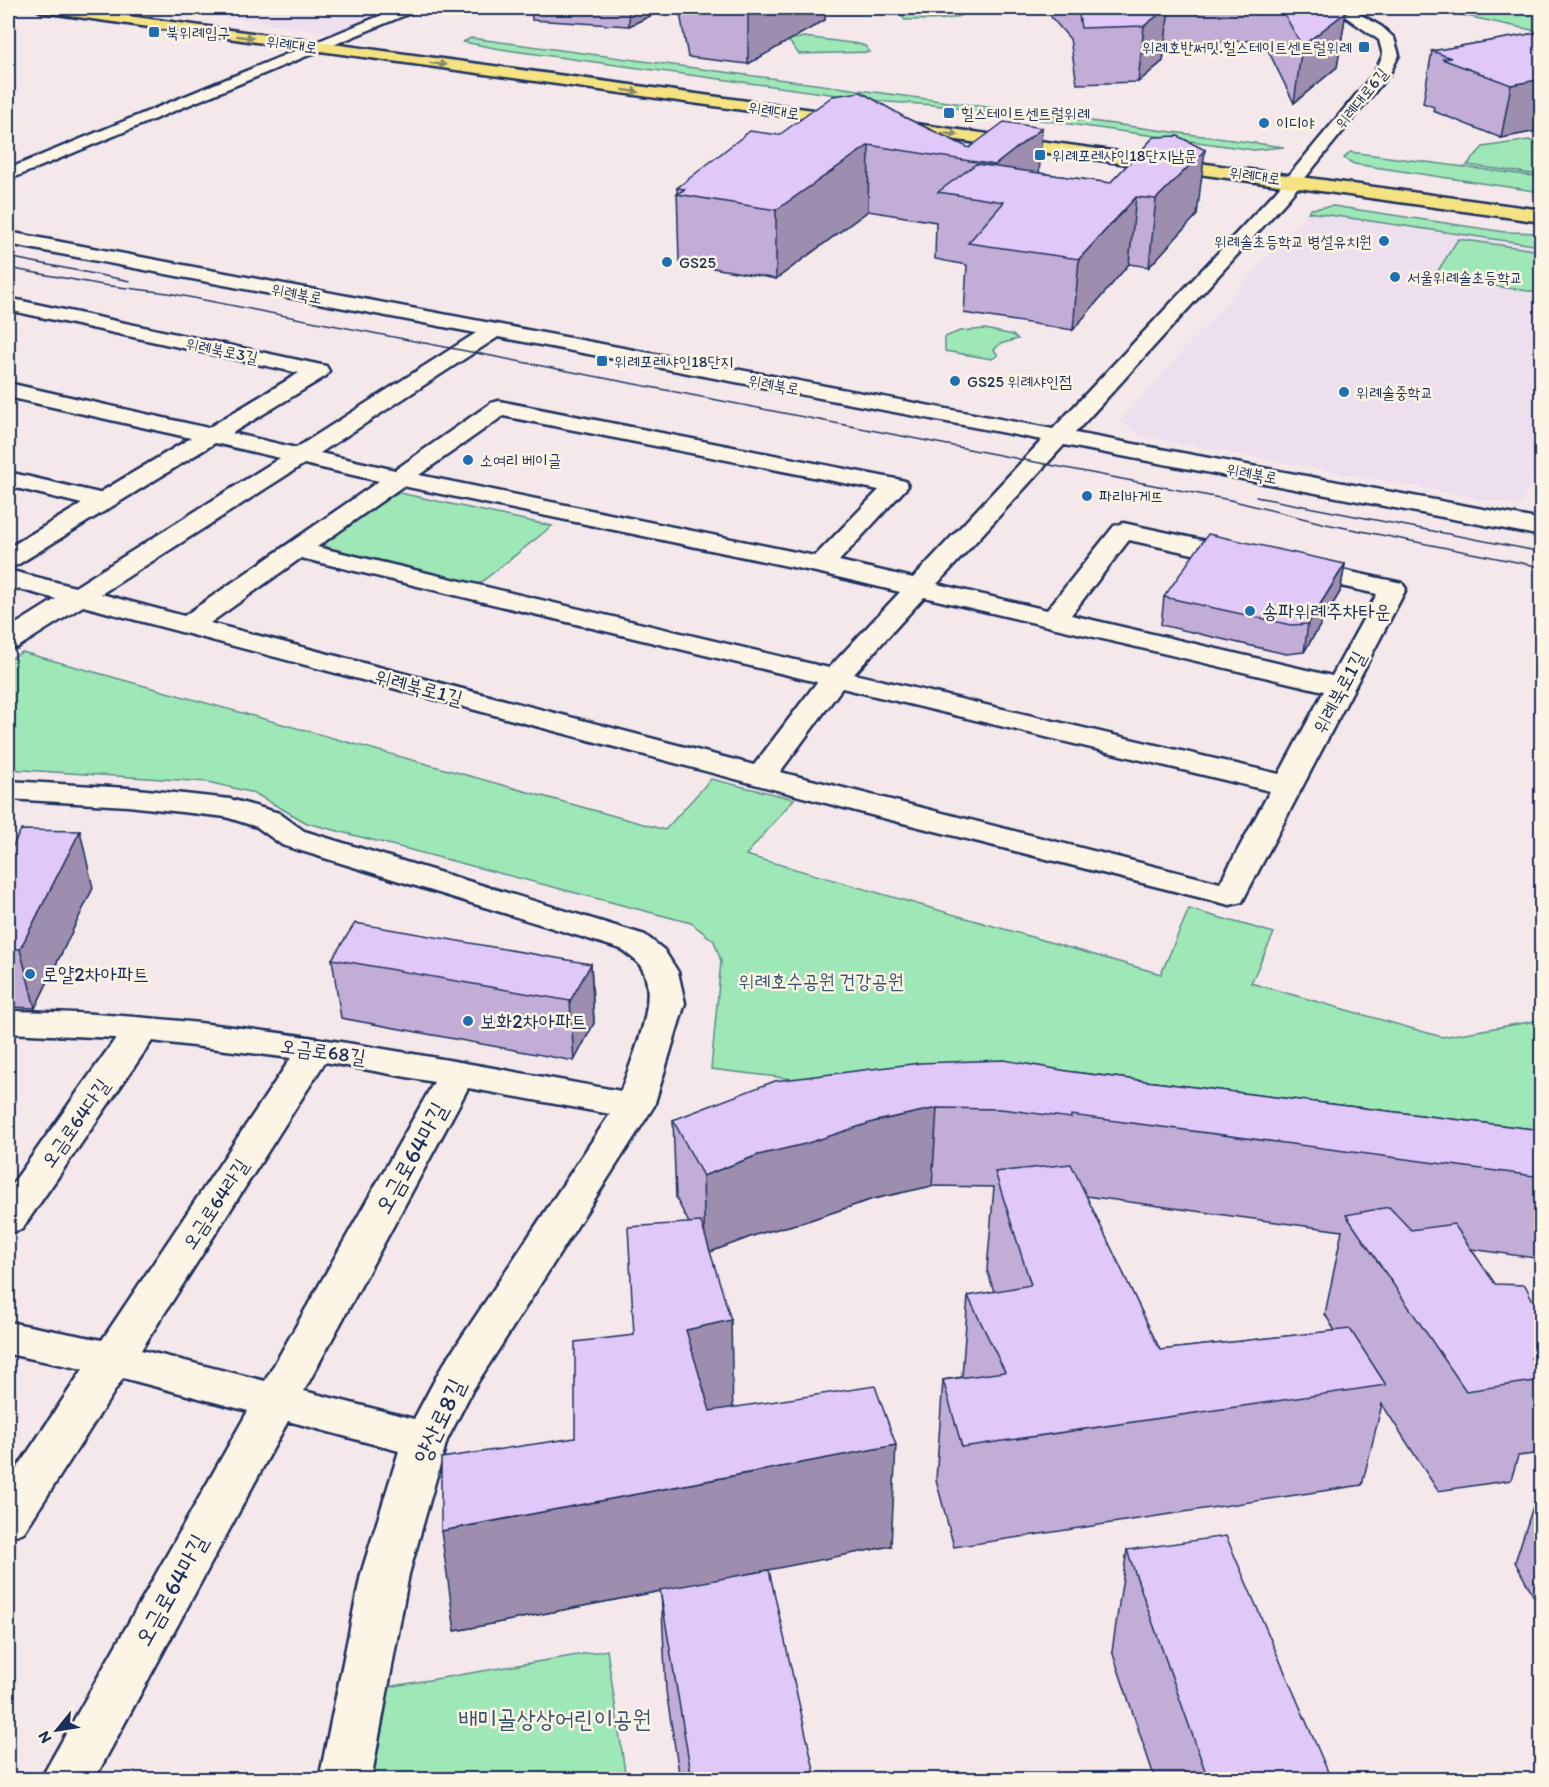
<svg xmlns="http://www.w3.org/2000/svg" width="1549" height="1787" font-family="Itim,'Poor Story',sans-serif">
	<style>
		.built { fill: #eedfef }
		.green { fill: #9ee7b6; stroke: #5c8b8a; stroke-width: 1.5 }
		.lines { fill: none; stroke-linecap: round; stroke-linejoin: round }
		.minor-casing { stroke: #1b2f5e; stroke-width: 5 }
		.major-casing { stroke: #1b2f5e; stroke-width: 5 }
		.minor { fill: #fcf5e5; fill-rule: evenodd }
		.major { fill: #f5e382; fill-rule: evenodd }
		.tram { stroke: #1b2f5e; stroke-width: 1.5 }
		.wall { fill: #c1add6; stroke: #1b2f5e; stroke-width: 1.5; fill-rule: evenodd }
		.shaded-wall { fill: #9d8dae; stroke: #1b2f5e; stroke-width: 1.5 }
		.building { fill: #e0c9f9; stroke: #1b2f5e; stroke-width: 1.5 }
		.oneway { fill: #888970 }
		.poi-dot { fill: #1f6fb2; stroke: #fcf5e5; stroke-width: 2 }
		.labels { text-anchor: middle; stroke-width: 5; stroke-linejoin: round; paint-order: stroke }
		.far-poi-label { font-size: 16px; fill: #1b2f5e; stroke: #fcf5e5; text-anchor: start }
		.far-street-label { font-size: 16px; fill: #1b2f5e; stroke: #fcf5e5 }
		.poi-label { font-size: 20px; fill: #1b2f5e; stroke: #fcf5e5; text-anchor: start }
		.street-label { font-size: 20px; fill: #1b2f5e; stroke: #fcf5e5 }
		.park-label { font-size: 20px; fill: #355470; stroke: #fcf5e5 }
		.near-street-label { font-size: 24px; fill: #1b2f5e; stroke: #fcf5e5 }
		.near-park-label { font-size: 24px; fill: #355470; stroke: #fcf5e5 }
	</style>
	<rect width="100%" height="100%" fill="#f4e8eb"/>
	<filter id="ink" filterUnits="userSpaceOnUse"><feTurbulence type="fractalNoise" baseFrequency=".0167" numOctaves="2"/><feDisplacementMap in="SourceGraphic" scale="12" xChannelSelector="R" yChannelSelector="G"/><feConvolveMatrix kernelMatrix="1 2 1 2 8 2 1 2 1" color-interpolation-filters="sRGB"/></filter>
	<g filter="url(#ink)">
		<path class="built" d="M 164,8 L 398,8 L 335,34 Z
			M 1308,212 L 1541,246 L 1541,459 L 1520,506 L 1141,436 L 1120,421 Z"/>
		<path class="green" d="M 894,8 L 963,8 L 967,12 C 953,23 923,19 905,20 Z
			M 1429,8 L 1541,8 L 1541,32 Z
			M 804,37 L 859,44 L 865,46 L 870,52 L 799,54 L 788,40 Z
			M 471,38 L 1284,147 L 1254,150 L 934,105 L 888,102 L 500,49 L 463,42 Z
			M 1529,140 L 1541,146 L 1541,175 L 1467,165 L 1483,147 Z
			M 1350,152 L 1541,177 L 1541,192 L 1354,164 L 1344,158 Z
			M 1333,206 L 1505,232 L 1541,233 L 1541,246 L 1308,212 L 1311,209 Z
			M 1458,239 L 1541,251 L 1541,293 L 1434,277 Z
			M 985,329 L 1013,335 L 1018,339 L 1000,344 L 994,350 L 998,355 L 992,359 L 945,351 L 945,337 L 960,331 Z
			M 400,493 L 552,526 L 479,584 L 330,550 L 321,540 L 383,497 Z
			M 22,652 L 665,830 L 711,779 L 794,799 L 746,855 L 1161,974 L 1189,909 L 1274,933 L 1251,983 L 1442,1037 L 1541,1020 L 1541,1170 L 711,1069 L 721,961 L 714,941 L 691,923 L 307,823 L 254,793 L 208,782 L 8,769 L 8,660 Z
			M 607,1650 L 626,1779 L 345,1780 L 364,1691 Z"/>
		<g class="lines">
			<g class="minor-casing">
				<path id="minor" d="M 399,8 L 417,8 L 415,11 L 8,180 L 8,169 Z
					M 1333,8 L 1349,8 L 1382,27 L 1394,38 L 1399,55 L 1390,73 L 1288,199 L 1075,433 L 1542,520 L 1542,536 L 1064,445 L 937,584 L 1047,610 L 1114,526 L 1123,523 L 1243,549 L 1252,551 L 1256,557 L 1252,563 L 1243,565 L 1129,540 L 1071,615 L 1332,676 L 1377,594 L 1291,575 L 1287,569 L 1291,563 L 1300,561 L 1402,583 L 1406,589 L 1242,902 L 1230,905 L 871,815 L 83,606 L 18,647 L 8,649 L 8,629 L 56,599 L 8,586 L 8,570 L 75,587 L 280,458 L 215,443 L 17,565 L 8,567 L 8,548 L 82,504 L 8,486 L 8,472 L 99,493 L 191,438 L 8,397 L 8,383 L 208,428 L 299,373 L 8,310 L 8,298 L 326,366 L 329,371 L 326,376 L 232,433 L 296,448 L 476,333 L 8,244 L 8,232 L 1053,429 L 1276,191 L 1375,72 L 1383,55 L 1379,40 ZM 498,337 L 1042,440 L 913,578 L 839,561 L 908,486 L 905,481 L 896,479 L 499,401 L 491,403 L 395,470 L 320,453 ZM 503,416 L 879,490 L 815,556 L 419,475 ZM 304,464 L 379,481 L 184,616 L 101,594 ZM 403,486 L 821,573 L 900,592 L 829,668 L 317,547 ZM 301,558 L 817,682 L 754,765 L 210,623 ZM 924,597 L 1324,691 L 1279,774 L 854,674 ZM 842,688 L 1270,791 L 1220,883 L 780,772 Z
					M 8,781 L 128,788 L 230,799 L 279,813 L 304,831 L 645,935 L 664,950 L 678,972 L 685,1003 L 654,1106 L 472,1391 L 447,1440 L 409,1574 L 371,1780 L 319,1780 L 361,1574 L 399,1451 L 288,1421 L 94,1780 L 40,1780 L 248,1411 L 123,1378 L 24,1532 L 8,1538 L 8,1482 L 83,1369 L 8,1354 L 8,1322 L 102,1340 L 291,1058 L 152,1041 L 22,1229 L 8,1233 L 8,1190 L 116,1038 L 8,1033 L 8,1011 C 215,1013 418,1055 621,1091 C 631,1059 663,994 639,964 C 635,959 627,954 621,949 L 282,845 L 257,827 L 226,817 L 128,806 L 8,799 ZM 325,1062 L 434,1082 L 265,1381 L 141,1350 ZM 468,1088 L 610,1114 L 440,1370 L 414,1419 L 304,1391 Z"/>
			</g>
			<g class="major-casing">
				<path id="major" d="M 35,8 L 70,8 L 1542,210 L 1542,222 L 42,12 Z"/>
			</g>
			<use href="#minor" class="minor"/>
			<use href="#major" class="major"/>
			<path class="tram" d="M 8,257 L 130,281
				M 8,268 L 103,285 L 168,293 L 1230,500 L 1326,524 L 1542,567
				M 1256,497 L 1542,552"/>
		</g>
		<path class="wall" d="M 531,8 L 667,8 L 629,26 L 532,20 Z
			M 679,8 L 825,8 L 825,20 L 748,64 L 688,57 Z
			M 1050,8 L 1344,8 L 1346,12 L 1337,67 L 1294,103 L 1263,40 L 1165,45 L 1163,61 L 1138,82 L 1077,84 L 1070,39 L 1051,17 Z
			M 1542,32 L 1542,130 L 1501,138 L 1433,111 L 1434,107 L 1423,103 L 1432,51 Z
			M 906,118 L 969,148 L 1039,173 L 1110,183 L 1154,137 L 1197,215 L 1149,267 L 1129,264 L 1073,330 L 964,313 L 967,265 L 935,259 L 936,222 L 868,211 L 776,279 L 679,262 L 677,188 L 779,135 Z
			M 1345,564 L 1340,592 L 1304,652 L 1286,654 L 1161,625 L 1164,597 Z
			M 8,855 L 93,888 L 35,1008 L 8,1007 Z
			M 332,959 L 591,964 L 594,1023 L 574,1061 L 341,1018 Z
			M 1073,1072 L 1542,1130 L 1542,1259 L 1471,1249 L 1495,1284 L 1533,1301 L 1542,1300 L 1542,1453 L 1518,1456 L 1511,1480 L 1438,1491 L 1382,1404 L 1362,1485 L 954,1547 L 936,1480 L 943,1380 L 962,1377 L 968,1296 L 994,1292 L 987,1270 L 994,1187 L 932,1186 L 873,1199 L 804,1222 L 758,1234 L 710,1252 L 733,1407 L 891,1546 L 724,1578 L 816,1779 L 680,1779 L 666,1691 L 661,1591 L 455,1631 L 575,1438 L 634,1335 L 689,1223 L 676,1198 L 673,1120 ZM 1086,1196 L 1342,1231 L 1325,1314 L 1335,1331 L 1160,1350 Z
			M 1542,1479 L 1542,1612 L 1515,1562 Z
			M 1127,1550 L 1331,1779 L 1155,1779 L 1112,1651 Z"/>
		<path class="shaded-wall" d="M 629,8 L 667,8 L 629,26 Z
			M 751,8 L 825,8 L 825,20 L 748,64 L 748,9 Z
			M 1167,8 L 1169,8 L 1163,61 L 1138,82 L 1144,26 Z
			M 1346,12 L 1337,67 L 1294,103 L 1302,46 Z
			M 1542,79 L 1542,130 L 1501,138 L 1511,85 Z
			M 1042,128 L 1038,192 L 993,200 L 995,165 Z
			M 869,145 L 868,211 L 776,279 L 776,210 Z
			M 1205,150 L 1197,215 L 1149,267 L 1156,199 Z
			M 1136,197 L 1129,264 L 1073,330 L 1079,259 Z
			M 1345,564 L 1340,592 L 1304,652 L 1308,624 Z
			M 80,831 L 93,888 L 35,1008 L 20,949 Z
			M 591,964 L 594,1023 L 574,1061 L 570,1001 Z
			M 937,1108 L 932,1186 L 873,1199 L 804,1222 L 758,1234 L 705,1254 L 703,1176 L 758,1155 L 876,1121 Z
			M 731,1320 L 733,1419 L 689,1430 L 686,1330 Z
			M 896,1445 L 891,1546 L 455,1631 L 441,1531 Z"/>
		<path class="building" d="M 735,8 L 751,8 L 748,9 Z
			M 1078,8 L 1167,8 L 1144,26 L 1081,28 Z
			M 1281,8 L 1344,8 L 1346,12 L 1302,46 Z
			M 1542,32 L 1542,79 L 1511,85 L 1442,59 L 1451,58 L 1432,51 Z
			M 861,92 L 906,118 L 969,148 L 1004,122 L 1042,128 L 995,165 L 869,145 L 776,210 L 677,194 L 685,189 L 677,188 L 750,131 L 779,135 L 833,96 Z
			M 1178,136 L 1205,150 L 1156,199 L 1136,197 L 1079,259 L 968,243 L 1004,202 L 938,192 L 976,164 L 1110,183 L 1154,137 Z
			M 1208,534 L 1345,564 L 1308,624 L 1291,625 L 1164,597 Z
			M 21,830 L 80,831 L 20,949 L 8,949 L 8,855 Z
			M 355,923 L 591,964 L 570,1001 L 332,959 Z
			M 1004,1060 L 1073,1072 L 1542,1130 L 1542,1177 L 1071,1115 L 1071,1118 L 1001,1109 L 937,1108 L 876,1121 L 805,1144 L 758,1155 L 703,1176 L 673,1120 L 775,1081 L 920,1063 Z
			M 1071,1164 L 1160,1350 L 1350,1329 L 1386,1385 L 962,1447 L 943,1380 L 1005,1372 L 968,1296 L 1031,1285 L 995,1172 Z
			M 1389,1207 L 1411,1230 L 1454,1224 L 1495,1284 L 1525,1285 L 1533,1301 L 1542,1300 L 1542,1357 L 1531,1358 L 1542,1380 L 1466,1391 L 1346,1215 Z
			M 701,1222 L 731,1320 L 686,1330 L 710,1411 L 875,1386 L 896,1445 L 441,1531 L 441,1458 L 575,1438 L 575,1342 L 634,1335 L 628,1227 Z
			M 1226,1536 L 1331,1779 L 1208,1779 L 1127,1550 Z
			M 769,1570 L 816,1779 L 692,1779 L 660,1590 Z"/>
		<defs><path id="oneway-solid" d="M-6-.8H1V-3.2L6.5 0L1 3.2V.8H-6Z" transform="scale(1.5)"/></defs>
		<g class="oneway">
			<use href="#oneway-solid" transform="translate(245 37) rotate(8)"/>
			<use href="#oneway-solid" transform="translate(438 64) rotate(8)"/>
			<use href="#oneway-solid" transform="translate(631 91) rotate(8)"/>
			<use href="#oneway-solid" transform="translate(950 134) rotate(8)"/>
		</g>
	</g>
	<g class="poi-dot">
		<rect x="148" y="26" width="12" height="12" rx="3"/>
		<rect x="1358" y="41" width="12" height="12" rx="3"/>
		<rect x="943" y="107" width="12" height="12" rx="3"/>
		<circle cx="1264" cy="123" r="6"/>
		<rect x="1034" y="149" width="12" height="12" rx="3"/>
		<circle cx="1384" cy="241" r="6"/>
		<circle cx="667" cy="262" r="6"/>
		<circle cx="1395" cy="277" r="6"/>
		<rect x="596" y="355" width="12" height="12" rx="3"/>
		<circle cx="955" cy="381" r="6"/>
		<circle cx="1344" cy="392" r="6"/>
		<circle cx="468" cy="460" r="6"/>
		<circle cx="1087" cy="496" r="6"/>
		<circle cx="1250" cy="611" r="6"/>
		<circle cx="30" cy="974" r="6"/>
		<circle cx="468" cy="1021" r="6"/>
	</g>
	<g class="labels">
		<g class="far-poi-label">
			<text x="166" y="38">북위례입구</text>
			<text x="1352" y="53" text-anchor="end">위례호반써밋.힐스테이트센트럴위례</text>
			<text x="961" y="119">힐스테이트센트럴위례</text>
			<text x="1276" y="129">이디야</text>
			<text x="1052" y="161">위례포레샤인18단지남문</text>
			<text x="1372" y="247" text-anchor="end">위례솔초등학교 병설유치원</text>
			<text x="679" y="268">GS25</text>
			<text x="1407" y="283">서울위례솔초등학교</text>
			<text x="614" y="367">위례포레샤인18단지</text>
			<text x="967" y="387">GS25 위례샤인점</text>
			<text x="1356" y="398">위례솔중학교</text>
			<text x="480" y="466">소여리 베이글</text>
			<text x="1099" y="502">파리바게뜨</text>
		</g>
		<g class="far-street-label">
			<text transform="translate(292 44) rotate(8)" y="6">위례대로</text>
			<text transform="translate(1361 98) rotate(-51)" y="6">위례대로6길</text>
			<text transform="translate(774 110) rotate(8)" y="6">위례대로</text>
			<text transform="translate(1255 175) rotate(8)" y="6">위례대로</text>
			<text transform="translate(297 293) rotate(11)" y="6">위례북로</text>
			<text transform="translate(222 350) rotate(12)" y="6">위례북로3길</text>
			<text transform="translate(774 384) rotate(11)" y="6">위례북로</text>
			<text transform="translate(1252 473) rotate(11)" y="6">위례북로</text>
		</g>
		<g class="poi-label">
			<text x="1262" y="618">송파위례주차타운</text>
			<text x="42" y="981">로얄2차아파트</text>
			<text x="480" y="1028">보화2차아파트</text>
		</g>
		<g class="street-label">
			<text transform="translate(419 687) rotate(15)" y="7">위례북로1길</text>
			<text transform="translate(1339 692) rotate(-62)" y="7">위례북로1길</text>
			<text transform="translate(323 1051) rotate(8)" y="7">오금로68길</text>
			<text transform="translate(75 1123) rotate(-55)" y="7">오금로64다길</text>
			<text transform="translate(215 1204) rotate(-57)" y="7">오금로64라길</text>
		</g>
		<g class="park-label">
			<text x="821" y="988">위례호수공원 건강공원</text>
		</g>
		<g class="near-street-label">
			<text transform="translate(411 1158) rotate(-61)" y="8">오금로64마길</text>
			<text transform="translate(439 1421) rotate(-65)" y="8">양산로8길</text>
			<text transform="translate(171 1590) rotate(-61)" y="8">오금로64마길</text>
		</g>
		<g class="near-park-label">
			<text x="555" y="1727">배미골상상어린이공원</text>
		</g>
	</g>
	<rect width="1549" height="1787" fill="none" stroke="#fcf5e5" stroke-width="30"/>
	<rect x="15" y="15" width="1519" height="1757" fill="none" stroke="#1b2f5e" stroke-width="2" filter="url(#ink)"/>
	<g transform="translate(57 1730) rotate(240)" stroke="#fcf5e5" stroke-width="4.5" paint-order="stroke">
	<path d="M0-4.5L10 22L0 15L-10 22Z" fill="#1b2f5e"/>
	<text y="-9" font-size="16" font-weight="bold" text-anchor="middle" fill="#1b2f5e">N</text>
	</g>
</svg>
